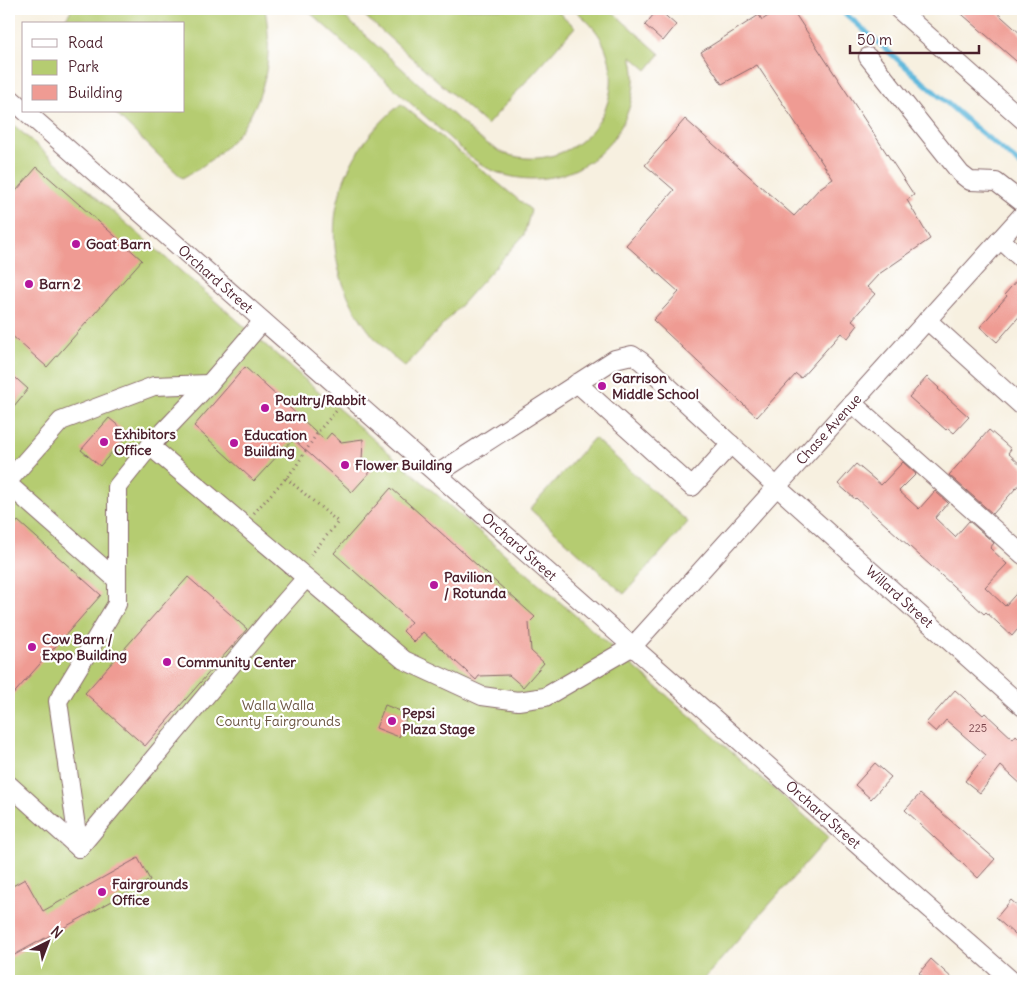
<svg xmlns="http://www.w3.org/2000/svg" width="1032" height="990" font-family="Delius,sans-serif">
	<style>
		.green { fill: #b5cc71; stroke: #80764e }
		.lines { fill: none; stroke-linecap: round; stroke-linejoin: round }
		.stream { stroke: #5eb8dc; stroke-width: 5 }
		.building { fill: #ef9b93 }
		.minor-casing { stroke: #87686a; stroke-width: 20 }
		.path { stroke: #87686a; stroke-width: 3; stroke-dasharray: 1 4; stroke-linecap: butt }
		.minor { stroke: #fff; stroke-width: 18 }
		.poi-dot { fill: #b5179e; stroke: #fff; stroke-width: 2 }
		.labels { text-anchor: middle; stroke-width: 4.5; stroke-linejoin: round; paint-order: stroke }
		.number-label { font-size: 11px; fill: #733e45 }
		.poi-label { font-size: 14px; font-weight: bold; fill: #4a1f2b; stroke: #fff; text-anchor: start }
		.street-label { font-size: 14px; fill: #4a1f2b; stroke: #fff }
		.park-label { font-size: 14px; fill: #6a5340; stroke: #fff }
	</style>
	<rect width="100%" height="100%" fill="#fff"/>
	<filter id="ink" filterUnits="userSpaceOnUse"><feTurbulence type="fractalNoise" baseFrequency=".02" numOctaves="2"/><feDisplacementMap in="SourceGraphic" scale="10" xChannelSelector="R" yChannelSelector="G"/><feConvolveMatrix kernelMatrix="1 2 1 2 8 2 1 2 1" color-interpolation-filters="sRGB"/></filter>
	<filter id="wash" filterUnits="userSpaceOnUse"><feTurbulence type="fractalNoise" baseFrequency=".0096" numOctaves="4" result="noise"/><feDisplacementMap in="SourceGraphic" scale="20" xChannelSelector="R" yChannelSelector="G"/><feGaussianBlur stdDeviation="1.12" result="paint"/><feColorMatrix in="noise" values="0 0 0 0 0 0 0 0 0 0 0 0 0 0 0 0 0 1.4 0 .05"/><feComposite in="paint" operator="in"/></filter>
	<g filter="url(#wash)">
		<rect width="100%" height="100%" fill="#f7f0e0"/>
		<path class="green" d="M 72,9 L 265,9 C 279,83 249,144 182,178 L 113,111 L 184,111 L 184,24 L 62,24 Z
			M 306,9 L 336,9 L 479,138 C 488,144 496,150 506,154 C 573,176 634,108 603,43 C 597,29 585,19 574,9 L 609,9 L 660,54 L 647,70 L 631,56 C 637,75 634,98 626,116 C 605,167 548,192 496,172 C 485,168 476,161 467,154 Z
			M 357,9 L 555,9 L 575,27 L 487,125 Z
			M 401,104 L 531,210 L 524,235 L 405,367 C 313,295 310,177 401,104 Z
			M 9,121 L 829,837 L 702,981 L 9,981 Z
			M 594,438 L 688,522 L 624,594 L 530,509 Z"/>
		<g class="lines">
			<path class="stream" d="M 840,9 L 971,124 L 1021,165"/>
		</g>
		<g id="blocks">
			<path class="building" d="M 658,9 L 676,25 L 663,41 L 645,25 Z
				M 779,9 L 792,9 L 914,195 L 907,200 L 930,239 L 879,274 L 867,287 L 875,294 L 852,320 L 858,325 L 848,338 L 841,333 L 801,378 L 796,374 L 757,417 L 653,320 L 679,292 L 626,245 L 674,190 L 645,165 L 685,119 L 794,216 L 820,188 L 833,179 L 757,65 L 722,84 L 701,52 L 759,15 L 762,20 Z
				M 956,9 L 993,9 L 1023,36 L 1023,67 Z
				M 37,167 L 142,260 L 47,367 L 9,333 L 9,199 Z
				M 1023,273 L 1023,312 L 997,342 L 980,327 L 1007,296 L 1005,294 Z
				M 245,367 L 325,440 L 331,433 L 341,442 L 363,439 L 362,461 L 372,470 L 352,492 L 293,439 L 254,481 L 194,426 Z
				M 9,372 L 28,389 L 9,412 Z
				M 927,377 L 939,388 L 938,389 L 969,417 L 954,433 L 948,428 L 946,430 L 909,397 Z
				M 109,418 L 128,434 L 100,466 L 81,450 Z
				M 989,430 L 1011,449 L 1008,453 L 1023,467 L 1023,480 L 993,514 L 949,475 Z
				M 903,462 L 916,474 L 899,491 L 919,509 L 935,491 L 948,503 L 935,518 L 955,537 L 969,521 L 994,543 L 990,548 L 1007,564 L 985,587 L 1005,606 L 1023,586 L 1023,623 L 1012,636 L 986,612 L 984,614 L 856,498 L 855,499 L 838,484 L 856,464 L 881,485 Z
				M 391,488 L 535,617 L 529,623 L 531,651 L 544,663 L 523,687 L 509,675 L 479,676 L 476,680 L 423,632 L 414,642 L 403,631 L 411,622 L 334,553 Z
				M 18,521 L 101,595 L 9,699 L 9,532 Z
				M 188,577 L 247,629 L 145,746 L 85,693 Z
				M 955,690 L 983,715 L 985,713 L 1013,739 L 1016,735 L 1023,742 L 1023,786 L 1001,766 L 980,793 L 965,781 L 986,755 L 946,720 L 936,732 L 926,723 Z
				M 385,705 L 408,714 L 399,737 L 376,728 Z
				M 875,763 L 891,777 L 871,799 L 855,785 Z
				M 920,794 L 995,859 L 978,878 L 905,810 Z
				M 138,858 L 150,880 L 9,958 L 9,888 L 25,879 L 43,911 Z
				M 1011,900 L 1023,911 L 1023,942 L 996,918 Z
				M 931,959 L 955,981 L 928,981 L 919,973 Z"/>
		</g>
	</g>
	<g filter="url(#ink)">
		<use href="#blocks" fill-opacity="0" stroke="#87686a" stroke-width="1"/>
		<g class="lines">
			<g class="minor-casing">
				<g id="minor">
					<path d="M 898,9 L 1023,120"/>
					<path d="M 868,57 L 961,174 L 970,181 L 996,182 L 1023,203"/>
					<path d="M 9,97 L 24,110"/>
					<path id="s1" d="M 25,111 L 1012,981"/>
					<path d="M 1000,239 L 1023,260"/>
					<path d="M 927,320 L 1023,407"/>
					<path id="s2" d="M 263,321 L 209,384 L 150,446 L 404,660 L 482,696 L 518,701 L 545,697 L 633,646 L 1023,214"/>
					<path d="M 577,383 L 692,487 L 731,444"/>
					<path d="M 852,403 L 1023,555"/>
					<path id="s3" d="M 437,474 L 615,359 L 632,355 L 641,361 L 777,487 L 1023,707"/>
					<path d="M 9,480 L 61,421 L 154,386 L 209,384"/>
					<path d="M 9,485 L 117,580"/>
					<path d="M 9,785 L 79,848"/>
					<path d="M 79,848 L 58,701 L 117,604 L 117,487 L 150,446"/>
					<path d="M 79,848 L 269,620 L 306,578"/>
				</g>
			</g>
			<path class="path" d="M 286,478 L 338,522 L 309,557
				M 254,513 L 294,469 L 320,429 L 338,409"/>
			<use href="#minor" class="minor"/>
		</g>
	</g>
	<g class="poi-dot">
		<circle cx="76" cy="244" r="5"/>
		<circle cx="29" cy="284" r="5"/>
		<circle cx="602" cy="386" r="5"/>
		<circle cx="265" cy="408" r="5"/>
		<circle cx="104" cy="442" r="5"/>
		<circle cx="234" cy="443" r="5"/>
		<circle cx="345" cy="465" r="5"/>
		<circle cx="434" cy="585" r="5"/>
		<circle cx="32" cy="647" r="5"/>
		<circle cx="167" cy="662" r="5"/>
		<circle cx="392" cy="721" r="5"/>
		<circle cx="102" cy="892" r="5"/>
	</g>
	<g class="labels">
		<g class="number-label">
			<text x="978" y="732">225</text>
		</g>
		<g class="poi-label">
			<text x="86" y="249">Goat Barn</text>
			<text x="39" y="289">Barn 2</text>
			<text x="612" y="383">Garrison<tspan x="612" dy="16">Middle School</tspan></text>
			<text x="275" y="405">Poultry/Rabbit<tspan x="275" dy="16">Barn</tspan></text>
			<text x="114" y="439">Exhibitors<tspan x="114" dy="16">Office</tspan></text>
			<text x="244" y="440">Education<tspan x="244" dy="16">Building</tspan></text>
			<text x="355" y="470">Flower Building</text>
			<text x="444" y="582">Pavilion<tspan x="444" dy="16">/ Rotunda</tspan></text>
			<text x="42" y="644">Cow Barn /<tspan x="42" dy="16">Expo Building</tspan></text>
			<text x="177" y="667">Community Center</text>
			<text x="402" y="718">Pepsi<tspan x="402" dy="16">Plaza Stage</tspan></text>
			<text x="112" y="889">Fairgrounds<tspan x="112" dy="16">Office</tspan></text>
		</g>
		<g class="street-label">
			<text dy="5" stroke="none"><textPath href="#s1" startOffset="254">Orchard Street</textPath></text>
			<text dy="5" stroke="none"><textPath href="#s2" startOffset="1044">Chase Avenue</textPath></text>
			<text dy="5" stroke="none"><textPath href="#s1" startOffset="659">Orchard Street</textPath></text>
			<text dy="5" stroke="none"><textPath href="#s3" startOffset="590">Willard Street</textPath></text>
			<text dy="5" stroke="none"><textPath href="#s1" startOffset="1064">Orchard Street</textPath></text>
		</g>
		<g class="park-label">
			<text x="278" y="710">Walla Walla<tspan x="278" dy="16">County Fairgrounds</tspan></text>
		</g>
	</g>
	<rect width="1032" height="990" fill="none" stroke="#fff" stroke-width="30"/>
	<rect x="22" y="22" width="162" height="90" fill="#ffffff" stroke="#b7a5aa"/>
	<rect x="32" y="39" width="25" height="8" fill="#ffffff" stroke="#b7a5aa"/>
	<text x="68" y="48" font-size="15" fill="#4a1f2b">Road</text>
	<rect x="32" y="60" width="25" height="15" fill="#b5cc71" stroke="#b7a5aa"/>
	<text x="68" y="72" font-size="15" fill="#4a1f2b">Park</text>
	<rect x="32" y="85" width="25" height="15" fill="#ef9b93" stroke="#b7a5aa"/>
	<text x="68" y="98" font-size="15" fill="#4a1f2b">Building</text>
	<g transform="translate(48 942) rotate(42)" stroke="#ffffff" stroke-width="4" paint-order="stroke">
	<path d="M0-4L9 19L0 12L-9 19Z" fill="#4a1f2b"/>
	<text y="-8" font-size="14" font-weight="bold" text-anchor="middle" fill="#4a1f2b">N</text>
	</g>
	<path d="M850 45v8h129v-8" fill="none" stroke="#4a1f2b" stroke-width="2.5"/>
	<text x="857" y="45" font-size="15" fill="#4a1f2b" stroke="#ffffff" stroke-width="4" paint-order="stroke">50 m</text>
</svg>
